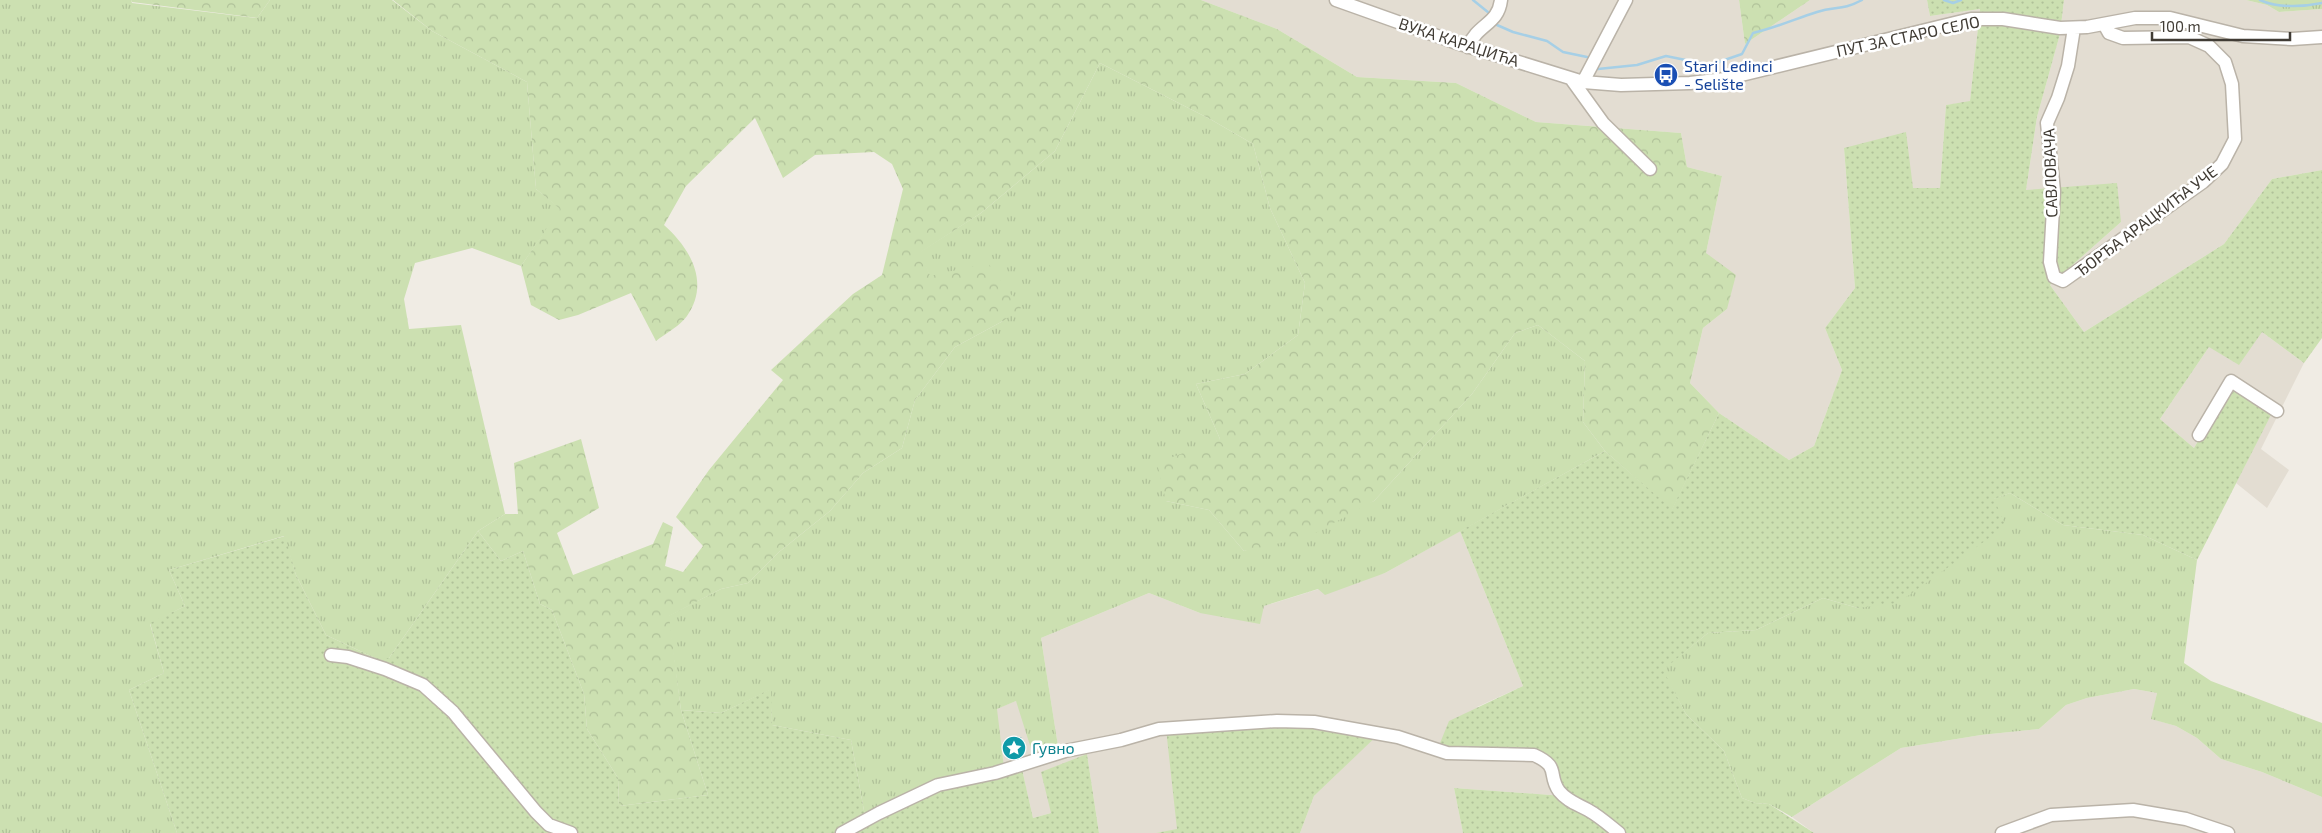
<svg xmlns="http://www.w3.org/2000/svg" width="2322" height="833" font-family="'Exo 2',sans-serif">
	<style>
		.residential { fill: #e3ddd2 }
		.grass { fill: url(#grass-tufts) }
		.forest { fill: url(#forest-crowns) }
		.garden { fill: url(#garden-dots) }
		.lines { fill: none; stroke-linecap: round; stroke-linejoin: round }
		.stream { stroke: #a6cfe6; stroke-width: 2.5 }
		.minor-casing { stroke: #bab3a8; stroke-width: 15 }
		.minor { stroke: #fff; stroke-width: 12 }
		.labels { text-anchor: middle; stroke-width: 5; stroke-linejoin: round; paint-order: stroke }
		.street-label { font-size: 16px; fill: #413c35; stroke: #fff }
		.transit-label { font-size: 16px; fill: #164399; stroke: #fff; text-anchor: start }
		.culture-label { font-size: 16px; fill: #0d838f; stroke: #fff; text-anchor: start }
	</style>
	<defs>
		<pattern id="grass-tufts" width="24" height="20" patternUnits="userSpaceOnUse" patternTransform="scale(1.25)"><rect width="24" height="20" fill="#cce0b1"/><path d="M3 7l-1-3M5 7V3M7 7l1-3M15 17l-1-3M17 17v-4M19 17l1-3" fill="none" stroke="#b0c199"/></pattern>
		<pattern id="forest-crowns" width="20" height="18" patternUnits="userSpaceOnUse" patternTransform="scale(1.25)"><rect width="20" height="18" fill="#cce0b1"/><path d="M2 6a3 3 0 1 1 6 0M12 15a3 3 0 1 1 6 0" fill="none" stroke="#b0c199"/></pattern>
		<pattern id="garden-dots" width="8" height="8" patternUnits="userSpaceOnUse" patternTransform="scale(1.25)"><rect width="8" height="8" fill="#cce0b1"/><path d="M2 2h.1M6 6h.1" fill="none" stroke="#b0c199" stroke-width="1.8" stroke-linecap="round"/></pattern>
	</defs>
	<rect width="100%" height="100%" fill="#f0ece4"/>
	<path class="residential" d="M 1201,0 L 1739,0 L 1745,44 L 1810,0 L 1927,0 L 1930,16 L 1980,9 L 1970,102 L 1946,105 L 1940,188 L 1913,189 L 1844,148 L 1855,288 L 1825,328 L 1842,370 L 1814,446 L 1789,460 L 1719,413 L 1690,383 L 1703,328 L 1727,309 L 1706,253 L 1722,176 L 1687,167 L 1681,133 L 1536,122 L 1456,83 L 1357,77 L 1277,29 Z
		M 2064,0 L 2246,0 L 2267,5 L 2279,12 L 2322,9 L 2322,170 L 2272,179 L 2224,244 L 2084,332 L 2050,285 L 2121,222 L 2026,190 L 2037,117 L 2060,34 Z
		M 2262,332 L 2304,363 L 2261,449 L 2289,470 L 2267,508 L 2236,483 L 2272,411 L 2231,383 L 2194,448 L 2160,419 L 2209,347 Z
		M 1460,531 L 1523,686 L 1477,707 L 1556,762 L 1564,796 L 1454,788 L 1463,833 L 1300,833 L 1314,796 L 1382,730 L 1177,830 L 1156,833 L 1099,833 L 1087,754 L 1051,813 L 1033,818 L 1022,769 L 1005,776 L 996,709 L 1016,701 L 1058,746 L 1041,638 L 1149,593 L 1200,613 L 1264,606 L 1319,589 L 1385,573 Z
		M 2134,689 L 2157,693 L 2152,719 L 2176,726 L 2197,738 L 2221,759 L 2262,772 L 2322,797 L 2322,833 L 1814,833 L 1792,817 L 1901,748 L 1981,735 L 2039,729 L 2066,705 L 2087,698 Z"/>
	<path class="grass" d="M 0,0 L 131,0 L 132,3 L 257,18 L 270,0 L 392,0 L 432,31 L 527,82 L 536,189 L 561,209 L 521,266 L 472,248 L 415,263 L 404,299 L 409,329 L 461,325 L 505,514 L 478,531 L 389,658 L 375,658 L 326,635 L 296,575 L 284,536 L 169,570 L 185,606 L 150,624 L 164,673 L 129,690 L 177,833 L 0,833 Z
		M 2246,0 L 2322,0 L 2322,9 L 2279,12 L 2267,5 Z
		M 1100,63 L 1210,119 L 1253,144 L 1270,208 L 1305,283 L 1298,335 L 1245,374 L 1196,384 L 1220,439 L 1166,501 L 1209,510 L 1244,551 L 1374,501 L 1472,394 L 1515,333 L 1538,325 L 1585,361 L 1583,422 L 1605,451 L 1385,573 L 1325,595 L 1318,589 L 1264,606 L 1260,624 L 1200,613 L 1149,593 L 1041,638 L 1058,746 L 1033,755 L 1016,701 L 997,709 L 1005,776 L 936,792 L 867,827 L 851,740 L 772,725 L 770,690 L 721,713 L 681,710 L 668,616 L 721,589 L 748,583 L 779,552 L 830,511 L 863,473 L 902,448 L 915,400 L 955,347 L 1003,321 L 930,277 L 920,252 L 981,213 L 1055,151 Z
		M 2010,493 L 2063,525 L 2143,535 L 2197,560 L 2184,663 L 2211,681 L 2322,723 L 2322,797 L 2262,772 L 2221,759 L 2197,738 L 2176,726 L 2151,719 L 2157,693 L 2134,689 L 2087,698 L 2066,705 L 2039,729 L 1981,735 L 1901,748 L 1792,817 L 1769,804 L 1755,803 L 1742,798 L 1724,751 L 1686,714 L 1662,670 L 1708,633 L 1756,630 L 1823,598 L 1858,608 L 1993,499 Z"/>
	<path class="forest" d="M 131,0 L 270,0 L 257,18 L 132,2 Z
		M 393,0 L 1201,0 L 1277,29 L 1357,77 L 1456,83 L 1536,122 L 1681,133 L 1687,167 L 1722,176 L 1706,253 L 1736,275 L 1727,309 L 1703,328 L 1690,383 L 1719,413 L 1672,510 L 1605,451 L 1583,422 L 1585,361 L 1538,325 L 1515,333 L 1472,394 L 1374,501 L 1308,537 L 1244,551 L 1209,510 L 1166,501 L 1157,463 L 1220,439 L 1196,384 L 1245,374 L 1298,335 L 1305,283 L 1270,208 L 1253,144 L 1210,119 L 1100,63 L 1055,151 L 981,213 L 921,252 L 930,276 L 988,263 L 1021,308 L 1003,321 L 955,347 L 915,400 L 902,448 L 863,473 L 830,511 L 779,552 L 748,583 L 721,589 L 669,616 L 681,710 L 708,795 L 619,806 L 618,778 L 587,729 L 584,694 L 552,610 L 540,604 L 523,551 L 501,561 L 478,531 L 505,514 L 518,514 L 514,463 L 581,439 L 599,508 L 557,533 L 573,575 L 653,544 L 663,522 L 673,527 L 665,566 L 683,572 L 703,546 L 676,517 L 709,470 L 783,380 L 771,370 L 853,294 L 882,275 L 903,189 L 892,164 L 874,152 L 815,155 L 783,178 L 755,118 L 686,186 L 664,225 C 691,249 710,283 687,316 C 680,326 666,333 656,341 L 631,293 L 578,315 L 559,320 L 531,305 L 521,266 L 560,209 L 536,189 L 527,82 L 432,31 Z
		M 1739,0 L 1810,0 L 1745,44 Z"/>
	<path class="garden" d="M 1927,0 L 2064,0 L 2060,34 L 2037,117 L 2026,190 L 2117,183 L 2121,222 L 2050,285 L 2084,332 L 2224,244 L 2272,179 L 2322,170 L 2322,338 L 2304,363 L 2262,332 L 2239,365 L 2209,347 L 2160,419 L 2194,448 L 2231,383 L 2273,411 L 2197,560 L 2143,535 L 2063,525 L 2010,493 L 1994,499 L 2006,526 L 1898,603 L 1858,608 L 1823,598 L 1756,630 L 1708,633 L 1663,670 L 1686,714 L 1724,751 L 1742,798 L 1755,803 L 1769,804 L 1814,833 L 1463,833 L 1454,788 L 1564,796 L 1556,762 L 1539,751 L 1438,748 L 1449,721 L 1523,686 L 1460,531 L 1605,451 L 1672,509 L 1719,413 L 1789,460 L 1814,446 L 1842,370 L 1825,328 L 1855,288 L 1844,148 L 1906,132 L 1913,188 L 1940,188 L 1946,105 L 1970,101 L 1980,9 L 1930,16 Z
		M 478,531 L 501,561 L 523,551 L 540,604 L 552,610 L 584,694 L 587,729 L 618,778 L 619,806 L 708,795 L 681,710 L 721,713 L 771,689 L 772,725 L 851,740 L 867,827 L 936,792 L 1005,776 L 1022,769 L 1033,818 L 1051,813 L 1041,772 L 1087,754 L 1099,833 L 177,833 L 129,690 L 164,673 L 150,623 L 185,606 L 169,570 L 285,536 L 296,575 L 326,635 L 375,658 L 389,658 Z
		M 1314,716 L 1383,730 L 1314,796 L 1300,833 L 1156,833 L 1177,829 L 1166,729 Z"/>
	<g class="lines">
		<path class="stream" d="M 1473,0 L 1489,13
			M 1944,0 L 1953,3 L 1961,0
			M 2260,0 C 2277,8 2303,7 2322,3
			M 1497,25 L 1513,32 L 1547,41 L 1563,52 L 1587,57
			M 1598,69 L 1637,65 L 1666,56 L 1710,65 L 1742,54 L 1753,33 C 1775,28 1795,19 1817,12 C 1836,6 1842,11 1862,0"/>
		<g class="minor-casing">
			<path id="minor" d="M 1336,0 L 1454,42 L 1583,82 L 1621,85 L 1690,83 L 1725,79 L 1971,19 L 2003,19 L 2060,28 L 2087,27 L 2135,18 L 2170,18 L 2243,36 L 2292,39 L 2322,37
				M 2074,28 L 2068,66 L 2058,98 L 2047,123 L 2054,191 L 2050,262 L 2054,277 L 2063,281 L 2203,182 L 2222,164 L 2235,139 L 2232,84 L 2225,62 L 2209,46 L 2189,37 L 2123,38 L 2109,33 L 2104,24
				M 1468,47 C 1478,23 1498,25 1501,0
				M 1572,80 L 1603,123 L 1650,169
				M 1583,82 L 1626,0
				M 2199,435 L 2231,381 L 2277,411
				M 331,655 L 348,657 L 385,669 L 423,685 L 453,712 L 536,812 L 549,825 L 571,833
				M 842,833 L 879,813 L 938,785 L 995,773 L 1065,751 L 1121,740 L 1159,729 L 1277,721 L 1314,722 L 1398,737 L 1447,753 L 1534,755 C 1561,767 1547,774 1559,791 C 1567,801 1577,804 1588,810 C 1599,816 1609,825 1619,833
				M 2002,833 L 2051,815 L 2133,810 L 2186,819 L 2228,833"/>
		</g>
		<use href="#minor" class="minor"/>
	</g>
	<defs>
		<g id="bus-disc" transform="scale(1.25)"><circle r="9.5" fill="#1a4fb4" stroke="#fff"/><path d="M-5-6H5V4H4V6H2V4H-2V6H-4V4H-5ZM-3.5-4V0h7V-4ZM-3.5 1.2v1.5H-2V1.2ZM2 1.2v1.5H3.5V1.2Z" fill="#fff"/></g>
		<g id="sight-disc" transform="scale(1.25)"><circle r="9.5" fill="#0f9aa8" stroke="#fff"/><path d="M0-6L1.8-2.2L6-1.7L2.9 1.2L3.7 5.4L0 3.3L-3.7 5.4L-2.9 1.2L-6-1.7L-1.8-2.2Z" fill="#fff"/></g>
	</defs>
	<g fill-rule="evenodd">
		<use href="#bus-disc" x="1666" y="75"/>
		<use href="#sight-disc" x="1014" y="748"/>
	</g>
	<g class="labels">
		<g class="street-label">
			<text transform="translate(1908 36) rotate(-12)" y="6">ПУТ ЗА СТАРО СЕЛО</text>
			<text transform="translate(1459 42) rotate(18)" y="6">ВУКА КАРАЏИЋА</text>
			<text transform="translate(2050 173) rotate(-92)" y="6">САВЛОВАЧА</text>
			<text transform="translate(2146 221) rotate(-37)" y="6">ЂОРЂА АРАЦКИЋА УЧЕ</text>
		</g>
		<g class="transit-label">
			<text x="1684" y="72">Stari Ledinci<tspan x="1684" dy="18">- Selište</tspan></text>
		</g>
		<g class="culture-label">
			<text x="1032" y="754">Гувно</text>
		</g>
	</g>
	<path d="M2152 32v8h138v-8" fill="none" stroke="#413c35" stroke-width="2.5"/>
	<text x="2160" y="32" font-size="15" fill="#413c35" stroke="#ffffff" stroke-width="4" paint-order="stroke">100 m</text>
</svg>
